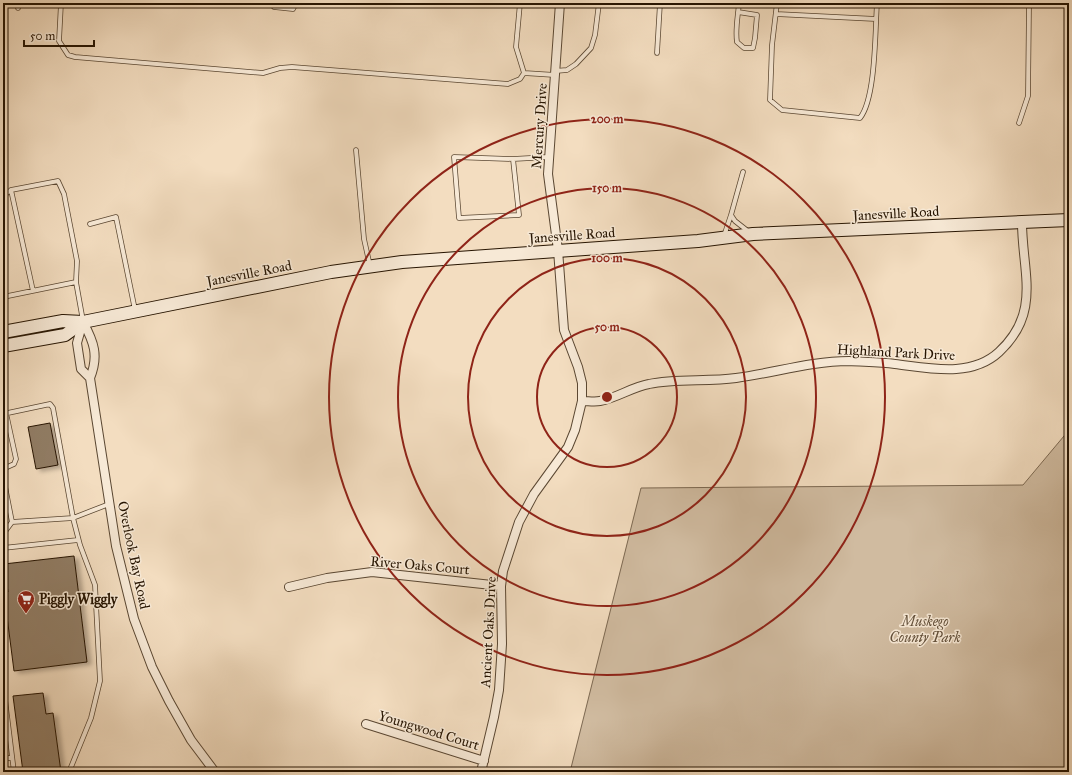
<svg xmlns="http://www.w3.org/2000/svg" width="1072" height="775" font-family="'IM FELL Great Primer',serif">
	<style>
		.green { fill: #d0bba0; stroke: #7c6851 }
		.building { fill: #917d65; stroke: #271502; filter: url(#shadow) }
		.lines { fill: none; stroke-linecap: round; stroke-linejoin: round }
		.lane-casing { stroke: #5a4732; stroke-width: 5.5 }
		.street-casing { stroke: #5a4732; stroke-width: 10 }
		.secondary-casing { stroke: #271502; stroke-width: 14 }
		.lane { stroke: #f7e9d6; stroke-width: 4 }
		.street { stroke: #f7e9d6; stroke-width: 8 }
		.secondary { stroke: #f7e9d6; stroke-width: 12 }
		.ring { fill: none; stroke: #8f2418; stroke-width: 2 }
		.labels { text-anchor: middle; stroke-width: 3; stroke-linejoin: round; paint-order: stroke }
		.street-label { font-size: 14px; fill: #271502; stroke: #f7e9d6 }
		.poi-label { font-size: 14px; font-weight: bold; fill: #271502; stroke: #f7e9d6; text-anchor: start }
		.park-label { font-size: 14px; font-style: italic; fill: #624f39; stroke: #f7e9d6 }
		.centre { fill: #8f2418; stroke: #f7e9d6; stroke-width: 2 }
		.ring-label { font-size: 12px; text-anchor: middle; font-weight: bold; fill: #8f2418; stroke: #f7e9d6; stroke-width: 3; stroke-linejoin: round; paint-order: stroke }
	</style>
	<defs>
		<filter id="shadow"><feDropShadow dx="4.5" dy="2.5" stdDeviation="2" flood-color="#0004"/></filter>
	</defs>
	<rect width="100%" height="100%" fill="#f3ddc0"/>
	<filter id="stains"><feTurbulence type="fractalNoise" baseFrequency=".005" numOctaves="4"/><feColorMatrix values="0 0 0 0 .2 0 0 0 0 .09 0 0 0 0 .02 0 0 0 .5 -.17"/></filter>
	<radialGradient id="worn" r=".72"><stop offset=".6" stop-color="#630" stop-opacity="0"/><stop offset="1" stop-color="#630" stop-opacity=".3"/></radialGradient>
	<path class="green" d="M 1069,430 L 1069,772 L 570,772 L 641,488 L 1023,485 Z"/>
	<path class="building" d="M 50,423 L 58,465 L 36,469 L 28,427 Z
		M 74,556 L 87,662 L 14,671 L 4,593 L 8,592 L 4,564 Z
		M 43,693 L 46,714 L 53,713 L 61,772 L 23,772 L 13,696 Z"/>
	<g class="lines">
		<g class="lane-casing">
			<path id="lane" d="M 61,3 L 59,41 L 68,55 L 75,57 L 263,73 L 280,68 L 292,67 L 508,84 L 520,79 L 524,73 L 555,75
				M 271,3 L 274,7 L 293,9 L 296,3
				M 520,3 L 516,47 L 524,73
				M 777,3 L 772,45 L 770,100 L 782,110 L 860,118 C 876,98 875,31 877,3
				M 18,8 L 18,3
				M 738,12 L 757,15 L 755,38 L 753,48 L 744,48 L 737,42 C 735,30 738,16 739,3
				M 776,14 L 876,19
				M 657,53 L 660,3
				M 555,71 L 567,70 L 576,64 L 591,48 L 595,35 L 599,3
				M 1019,123 L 1028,96 L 1029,3
				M 356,150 L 364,239 L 370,266
				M 513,159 L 519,215 L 459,218 L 454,157 L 513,159 L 549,157
				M 11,190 L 33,291
				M 3,196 L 11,190 L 58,181 L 64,194 L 77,261 L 76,282 L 83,321
				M 731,215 L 743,172
				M 90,224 L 116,217 L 135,310
				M 724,236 L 731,215 L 735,221 L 749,232
				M 3,297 L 76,282
				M 3,414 L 50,404 L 53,408 L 73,518 L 80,545 L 95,585 L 100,681 L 91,718 L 69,772
				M 3,469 L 14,464 L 16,459 L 6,413
				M 3,476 L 12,522 L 3,534
				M 12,522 L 73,518 L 109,504
				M 3,548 L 78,540
				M 3,683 L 14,772
				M 3,758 L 12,758"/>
		</g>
		<g class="street-casing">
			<path id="street" d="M 83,322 C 94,342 99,356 90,378 L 116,546 L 134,619 L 152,667 L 169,701 L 191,740 L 215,772
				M 83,322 L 77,343 L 81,369 L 90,378
				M 582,401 C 588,401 595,402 600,401 C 617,398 632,387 649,384 C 675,378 708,382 736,378 C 774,373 811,361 849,361 C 864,362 880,362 895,364 C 929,368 971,378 999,352 C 1042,312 1022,272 1022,222
				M 289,587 L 327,578 L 372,572 L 501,586
				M 366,724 L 484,761
				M 481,772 L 494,717 L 499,690 L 502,644 L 501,586 L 503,571 L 519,522 L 534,494 L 568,447 L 575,430 L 582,401 L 582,383 L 578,367 L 564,330 L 558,250 L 548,174 L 560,3"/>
		</g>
		<g class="secondary-casing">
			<path id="secondary" d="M 3,332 L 63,321 L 83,322 L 331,272 L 402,262 L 698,241 L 753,234 L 1069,220
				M 3,346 L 65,335 L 83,322"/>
		</g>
		<use href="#lane" class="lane"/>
		<use href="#street" class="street"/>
		<use href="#secondary" class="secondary"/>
	</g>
	<g class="ring">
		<circle cx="607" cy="397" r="70"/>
		<circle cx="607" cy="397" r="139"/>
		<circle cx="607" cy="397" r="209"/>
		<circle cx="607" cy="397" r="278"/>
	</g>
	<defs>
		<g id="supermarket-pin" transform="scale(0.9)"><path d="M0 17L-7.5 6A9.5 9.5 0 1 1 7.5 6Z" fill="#8f2418" stroke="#f7e9d6"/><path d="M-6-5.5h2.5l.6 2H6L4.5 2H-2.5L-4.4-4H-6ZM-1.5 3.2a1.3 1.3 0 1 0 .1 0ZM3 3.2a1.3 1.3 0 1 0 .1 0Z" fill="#fff"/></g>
	</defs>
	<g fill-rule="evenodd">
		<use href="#supermarket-pin" x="26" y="599"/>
	</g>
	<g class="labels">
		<g class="street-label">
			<text transform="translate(539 126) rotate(-86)" y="5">Mercury Drive</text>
			<text transform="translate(896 213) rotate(-3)" y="5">Janesville Road</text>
			<text transform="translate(572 235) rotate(-4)" y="5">Janesville Road</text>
			<text transform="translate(249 273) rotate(-11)" y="5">Janesville Road</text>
			<text transform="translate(896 352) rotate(3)" y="5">Highland Park Drive</text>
			<text transform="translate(134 555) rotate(78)" y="5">Overlook Bay Road</text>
			<text transform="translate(420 565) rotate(5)" y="5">River Oaks Court</text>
			<text transform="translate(488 632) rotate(-87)" y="5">Ancient Oaks Drive</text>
			<text transform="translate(429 730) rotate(17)" y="5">Youngwood Court</text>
		</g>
		<g class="poi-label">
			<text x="39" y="604">Piggly Wiggly</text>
		</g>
		<g class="park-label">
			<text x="925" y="626">Muskego<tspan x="925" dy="16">County Park</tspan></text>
		</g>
	</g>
	<circle cx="607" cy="397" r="6" class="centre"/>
	<g class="ring-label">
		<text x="607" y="123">200 m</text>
		<text x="607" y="192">150 m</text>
		<text x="607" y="262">100 m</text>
		<text x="607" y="331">50 m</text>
	</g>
	<rect width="1072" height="775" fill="none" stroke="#f3ddc0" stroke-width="16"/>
	<rect x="4" y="4" width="1064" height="767" fill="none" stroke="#271502" stroke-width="2"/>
	<rect x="8" y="8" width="1056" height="759" fill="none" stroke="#271502"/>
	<path d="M24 40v6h70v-6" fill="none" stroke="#271502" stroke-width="2"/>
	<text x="30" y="40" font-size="12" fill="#271502" stroke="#f7e9d6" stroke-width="3" paint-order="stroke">50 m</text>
	<rect width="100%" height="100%" filter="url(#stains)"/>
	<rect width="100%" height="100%" fill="url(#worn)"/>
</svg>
